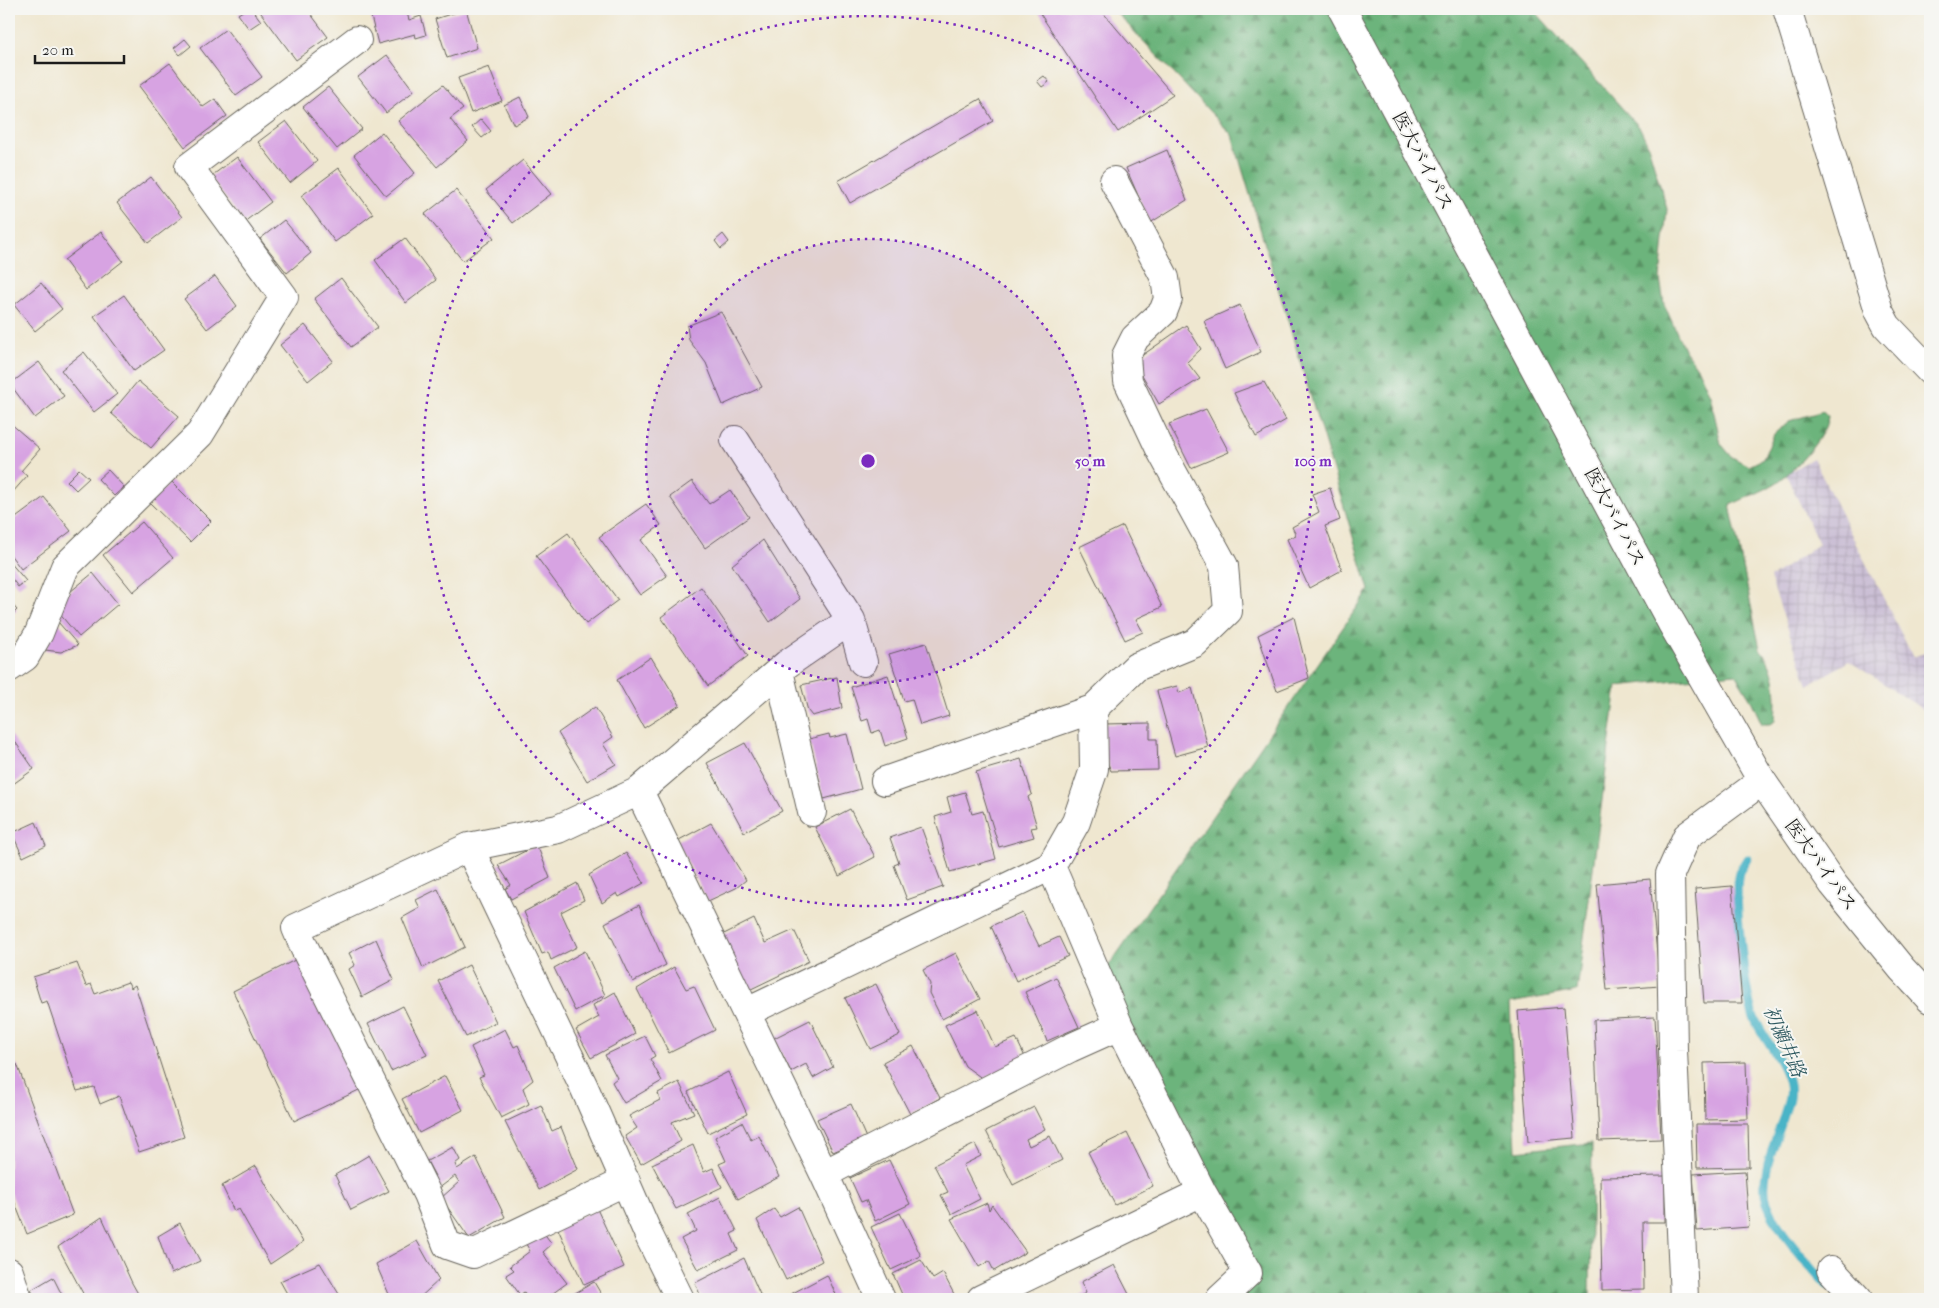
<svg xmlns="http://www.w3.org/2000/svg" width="1939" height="1308" font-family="'IM FELL French Canon','Noto Serif JP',serif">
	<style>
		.industrial { fill: url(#industrial-grid) }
		.forest { fill: url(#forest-firs); stroke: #44684c }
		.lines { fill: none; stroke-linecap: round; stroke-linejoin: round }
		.stream { stroke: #4ab4c7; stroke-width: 9 }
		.building { fill: #d7a3e2 }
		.minor-casing { stroke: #66635b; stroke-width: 30 }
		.major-casing { stroke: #66635b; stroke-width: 30 }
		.minor { stroke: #fff; stroke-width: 28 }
		.major { stroke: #fff; stroke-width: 28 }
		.ring { fill: none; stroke: #7b2cbf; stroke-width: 2.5; stroke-dasharray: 2.5 5 }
		.labels { text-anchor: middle; stroke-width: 4; stroke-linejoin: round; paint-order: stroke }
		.street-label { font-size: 18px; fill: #1c1c1c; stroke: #f6f6f2 }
		.water-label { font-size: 19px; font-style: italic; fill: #2e5960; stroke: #f6f6f2 }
		.centre { fill: #7b2cbf; stroke: #f6f6f2; stroke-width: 2.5 }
		.ring-label { font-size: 15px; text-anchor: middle; font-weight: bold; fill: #7b2cbf; stroke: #f6f6f2; stroke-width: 4; stroke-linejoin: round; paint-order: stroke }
	</style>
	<defs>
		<pattern id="industrial-grid" width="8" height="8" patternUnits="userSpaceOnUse" patternTransform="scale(1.25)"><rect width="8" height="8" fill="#cbbfd5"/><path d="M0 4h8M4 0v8" fill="none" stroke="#aea4b6"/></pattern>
		<pattern id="forest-firs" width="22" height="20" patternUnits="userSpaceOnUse" patternTransform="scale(1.25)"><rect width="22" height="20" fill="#6cb47b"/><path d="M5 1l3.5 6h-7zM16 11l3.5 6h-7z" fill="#589264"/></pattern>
	</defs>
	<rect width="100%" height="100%" fill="#f6f6f2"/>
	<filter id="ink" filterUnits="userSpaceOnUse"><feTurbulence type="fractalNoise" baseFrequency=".02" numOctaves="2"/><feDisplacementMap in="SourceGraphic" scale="10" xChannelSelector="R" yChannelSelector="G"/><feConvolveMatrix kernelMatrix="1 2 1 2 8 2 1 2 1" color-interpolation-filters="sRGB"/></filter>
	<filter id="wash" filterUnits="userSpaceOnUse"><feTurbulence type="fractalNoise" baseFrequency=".0096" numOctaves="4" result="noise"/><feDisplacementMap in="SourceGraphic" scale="20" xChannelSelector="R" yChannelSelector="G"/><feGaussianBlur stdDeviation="1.12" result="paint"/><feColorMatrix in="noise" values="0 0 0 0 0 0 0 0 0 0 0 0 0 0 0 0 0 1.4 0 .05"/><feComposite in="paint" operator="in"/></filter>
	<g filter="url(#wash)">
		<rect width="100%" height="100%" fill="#efe7d0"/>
		<path class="industrial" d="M 1813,458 L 1913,657 L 1930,651 L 1930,714 L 1849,661 L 1808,685 L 1770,578 L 1819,544 L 1786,474 Z"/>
		<path class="forest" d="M 1113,9 L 1533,9 L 1640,128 L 1648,145 L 1667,209 L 1660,279 L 1664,304 L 1684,349 L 1698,369 L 1710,395 L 1721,444 L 1732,457 L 1749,466 L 1763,459 L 1774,434 L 1789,421 L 1823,411 L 1828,416 C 1827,436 1793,472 1776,483 C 1762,492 1745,498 1730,505 L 1760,649 C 1777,668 1777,696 1775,721 L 1770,724 L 1762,724 L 1750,698 L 1735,674 L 1617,686 L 1577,991 L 1510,1003 L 1516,1151 L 1592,1143 L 1590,1296 L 1641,1297 L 1643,1299 L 1245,1299 L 1202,1192 L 1099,980 L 1369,590 L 1232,135 Z"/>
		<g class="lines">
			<path class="stream" d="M 1747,859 C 1745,863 1741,868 1739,872 C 1733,894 1745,993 1753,1015 C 1762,1038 1785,1061 1789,1085 C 1791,1096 1787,1105 1784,1115 C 1777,1139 1758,1177 1767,1203 C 1778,1232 1806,1262 1827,1285"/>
		</g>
		<g id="blocks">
			<path class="building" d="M 246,9 L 252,9 L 261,21 L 249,29 L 238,14 Z
				M 258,9 L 307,9 L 328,37 L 296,60 Z
				M 369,9 L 406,9 L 409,20 L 421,16 L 426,35 L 416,38 L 415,34 L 378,44 Z
				M 466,9 L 477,48 L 447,58 L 435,19 Z
				M 1037,9 L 1100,9 L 1173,95 L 1118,132 Z
				M 226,29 L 262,77 L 236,96 L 200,48 Z
				M 185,39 L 191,46 L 180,55 L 174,48 Z
				M 387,55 L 414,91 L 386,113 L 358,77 Z
				M 170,63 L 203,107 L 215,99 L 227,116 L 185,147 L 139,86 Z
				M 489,67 L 502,101 L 471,113 L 458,78 Z
				M 1044,76 L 1049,82 L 1042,87 L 1037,81 Z
				M 443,85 L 463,109 L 450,119 L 468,141 L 437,167 L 398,121 Z
				M 328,87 L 362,129 L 337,149 L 303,107 Z
				M 520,97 L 529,117 L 514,125 L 504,105 Z
				M 980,99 L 993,121 L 850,203 L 838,181 Z
				M 481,119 L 491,131 L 482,138 L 472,127 Z
				M 286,121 L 317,161 L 290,183 L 258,142 Z
				M 382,132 L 415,173 L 386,196 L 354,155 Z
				M 1167,150 L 1187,200 L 1150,223 L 1126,168 Z
				M 237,157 L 271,202 L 244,222 L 210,177 Z
				M 523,160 L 551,194 L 513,223 L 486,190 Z
				M 339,168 L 373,214 L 335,242 L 301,196 Z
				M 151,177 L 182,217 L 148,243 L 117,203 Z
				M 456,190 L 494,238 L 463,261 L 425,214 Z
				M 284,220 L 311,253 L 287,273 L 260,239 Z
				M 101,232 L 123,261 L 86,290 L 64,260 Z
				M 723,234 L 729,242 L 721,249 L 715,241 Z
				M 405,238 L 436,280 L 406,303 L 375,260 Z
				M 215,276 L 237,306 L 207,329 L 184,299 Z
				M 341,278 L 378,327 L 351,347 L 314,299 Z
				M 41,283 L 62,309 L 35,331 L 14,305 Z
				M 124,295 L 164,350 L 134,371 L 94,316 Z
				M 1240,305 L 1261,352 L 1225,369 L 1204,321 Z
				M 721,312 L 762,387 L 723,405 L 706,363 L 689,340 L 687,326 Z
				M 305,325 L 333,361 L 308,381 L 280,345 Z
				M 1186,325 L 1201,349 L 1187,362 L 1200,379 L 1159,404 L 1134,361 Z
				M 84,352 L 117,394 L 94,412 L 61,370 Z
				M 39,362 L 64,396 L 35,418 L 10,384 Z
				M 138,381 L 179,416 L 151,448 L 111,413 Z
				M 1264,382 L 1286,420 L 1256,437 L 1234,393 Z
				M 1206,409 L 1229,452 L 1191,468 L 1169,424 Z
				M 9,422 L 40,449 L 21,471 L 27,476 L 12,493 L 9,490 Z
				M 79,469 L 89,478 L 76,490 L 67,481 Z
				M 108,470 L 124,487 L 114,496 L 98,479 Z
				M 171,481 L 211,521 L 190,542 L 150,503 Z
				M 692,481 L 709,504 L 730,490 L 749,517 L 705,548 L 670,497 Z
				M 1330,488 L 1340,520 L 1325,526 L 1342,570 L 1309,588 L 1287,539 L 1296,535 L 1292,527 L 1319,512 L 1312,494 Z
				M 44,497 L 71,531 L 21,569 L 9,553 L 9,523 Z
				M 646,504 L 661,525 L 641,540 L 667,576 L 640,595 L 599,537 Z
				M 142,522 L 173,558 L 133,592 L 103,555 Z
				M 1123,526 L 1162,607 L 1136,619 L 1143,632 L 1125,640 L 1079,547 Z
				M 568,533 L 618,600 L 586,624 L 536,556 Z
				M 763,540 L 800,599 L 770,622 L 732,565 Z
				M 9,561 L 26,581 L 18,587 L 9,575 Z
				M 93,573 L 118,604 L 79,637 L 53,606 Z
				M 701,587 L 748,656 L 708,686 L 661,617 Z
				M 9,601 L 17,610 L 9,618 Z
				M 1294,617 L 1309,678 L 1277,691 L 1258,635 Z
				M 58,622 L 78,645 L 61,652 L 45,650 Z
				M 926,643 L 949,716 L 920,725 L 912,699 L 904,701 L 889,654 Z
				M 651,657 L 680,705 L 644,728 L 617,680 Z
				M 888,675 L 908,738 L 885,746 L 880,730 L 872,733 L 868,719 L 862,721 L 851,687 Z
				M 837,677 L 842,708 L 812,716 L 808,711 L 801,685 Z
				M 1177,686 L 1179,693 L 1192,688 L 1208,747 L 1175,756 L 1157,691 Z
				M 595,707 L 613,737 L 603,744 L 616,764 L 587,781 L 558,733 Z
				M 1150,723 L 1150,739 L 1157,739 L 1158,770 L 1111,771 L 1105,756 L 1104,724 Z
				M 9,733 L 34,769 L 9,787 Z
				M 829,734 L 830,738 L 847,734 L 861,789 L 824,799 L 809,739 Z
				M 745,743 L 782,811 L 744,832 L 707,763 Z
				M 1021,759 L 1032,794 L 1028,797 L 1037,827 L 1031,828 L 1034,837 L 999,847 L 976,772 Z
				M 965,792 L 972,814 L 983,811 L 996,859 L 950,872 L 935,817 L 951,812 L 947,797 Z
				M 850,809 L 875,857 L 839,876 L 815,827 Z
				M 36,822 L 46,846 L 23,857 L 12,833 Z
				M 711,823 L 746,880 L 736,888 L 708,901 L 677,841 Z
				M 921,827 L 943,887 L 907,900 L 894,865 L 899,863 L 890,838 Z
				M 537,845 L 550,878 L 511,899 L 505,889 L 511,885 L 498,865 Z
				M 626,853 L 644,883 L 619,897 L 617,893 L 602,903 L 589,875 Z
				M 1650,879 L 1660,986 L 1607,990 L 1597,884 Z
				M 577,883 L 584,900 L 561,912 L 577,947 L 551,960 L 548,952 L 542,954 L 524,912 Z
				M 1732,886 L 1742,1003 L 1704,1003 L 1695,889 Z
				M 438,889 L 465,947 L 423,968 L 402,918 L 420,908 L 416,900 Z
				M 639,905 L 666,965 L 633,982 L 605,923 Z
				M 1022,912 L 1039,946 L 1059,937 L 1068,956 L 1016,981 L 991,926 Z
				M 754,919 L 765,943 L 794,930 L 809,961 L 747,991 L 720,936 Z
				M 376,939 L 394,980 L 362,997 L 349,969 L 355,965 L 349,953 Z
				M 585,951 L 605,995 L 575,1011 L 554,968 Z
				M 956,953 L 980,999 L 942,1019 L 929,993 L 930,984 L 923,970 Z
				M 299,958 L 361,1089 L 294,1121 L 233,991 Z
				M 77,963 L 86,986 L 91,984 L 95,994 L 128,982 L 131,988 L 135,985 L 184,1137 L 139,1152 L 119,1096 L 100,1104 L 94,1087 L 77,1091 L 47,1001 L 41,1003 L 33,977 Z
				M 469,965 L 496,1022 L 466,1037 L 438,981 Z
				M 674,967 L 686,989 L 694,986 L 715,1030 L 669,1053 L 637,989 Z
				M 1056,977 L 1079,1027 L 1047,1041 L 1025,992 Z
				M 876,984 L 900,1035 L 870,1049 L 845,998 Z
				M 615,992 L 635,1034 L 591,1058 L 576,1030 L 599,1017 L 593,1005 Z
				M 403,1006 L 427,1055 L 391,1071 L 368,1024 Z
				M 1564,1007 L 1575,1138 L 1528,1142 L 1518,1011 Z
				M 978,1010 L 995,1047 L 1016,1038 L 1026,1059 L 983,1079 L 965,1066 L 945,1025 Z
				M 1655,1017 L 1661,1139 L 1599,1141 L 1594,1020 Z
				M 810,1020 L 833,1067 L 813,1078 L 806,1064 L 791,1072 L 774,1038 Z
				M 505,1029 L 514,1047 L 518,1045 L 533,1080 L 523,1088 L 529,1104 L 501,1118 L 479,1077 L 484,1075 L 471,1047 Z
				M 645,1036 L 655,1056 L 650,1059 L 662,1081 L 624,1103 L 612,1082 L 617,1078 L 605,1055 Z
				M 913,1046 L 940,1098 L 910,1114 L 883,1062 Z
				M 1746,1062 L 1748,1119 L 1705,1120 L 1704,1063 Z
				M 17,1064 L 73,1215 L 27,1234 L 9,1188 L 9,1068 Z
				M 728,1072 L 747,1114 L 708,1133 L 688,1092 Z
				M 445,1076 L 463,1110 L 419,1133 L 402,1099 Z
				M 679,1082 L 694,1113 L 672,1122 L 681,1141 L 641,1164 L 625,1136 L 637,1128 L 629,1116 L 660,1100 L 658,1093 Z
				M 851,1104 L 866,1138 L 833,1152 L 817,1119 Z
				M 541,1105 L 552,1131 L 561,1127 L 578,1169 L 539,1190 L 505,1122 Z
				M 1034,1107 L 1045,1129 L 1026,1139 L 1029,1146 L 1050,1136 L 1062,1160 L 1013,1185 L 986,1131 Z
				M 742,1122 L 751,1140 L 759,1136 L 779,1177 L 738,1199 L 719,1164 L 726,1161 L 715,1137 Z
				M 1696,1124 L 1748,1124 L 1749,1167 L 1697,1168 Z
				M 1127,1133 L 1153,1186 L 1115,1205 L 1088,1152 Z
				M 975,1144 L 981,1156 L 963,1165 L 980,1199 L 951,1214 L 941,1195 L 948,1192 L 934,1165 Z
				M 693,1145 L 704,1172 L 713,1168 L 722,1187 L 676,1209 L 652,1164 Z
				M 453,1147 L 460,1160 L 455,1164 L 457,1169 L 476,1157 L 505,1217 L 469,1238 L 441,1198 L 459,1182 L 455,1176 L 438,1189 L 431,1180 L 435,1176 L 427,1161 Z
				M 369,1155 L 389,1191 L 351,1210 L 335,1175 Z
				M 889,1160 L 910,1204 L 875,1221 L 866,1200 L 861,1202 L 850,1178 Z
				M 256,1166 L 270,1192 L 291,1222 L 303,1242 L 270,1264 L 239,1209 L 234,1211 L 222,1186 Z
				M 1745,1171 L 1749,1227 L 1697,1231 L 1693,1174 Z
				M 1665,1176 L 1665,1222 L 1643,1222 L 1644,1289 L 1602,1290 L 1600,1177 Z
				M 720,1197 L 737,1231 L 731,1234 L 738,1250 L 698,1270 L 681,1239 L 696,1231 L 688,1214 Z
				M 987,1203 L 989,1210 L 992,1205 L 1026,1252 L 994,1271 L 989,1261 L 979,1267 L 951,1219 Z
				M 798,1207 L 822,1261 L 786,1280 L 757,1220 L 774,1209 L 780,1217 Z
				M 597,1209 L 624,1267 L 584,1285 L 557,1227 Z
				M 900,1213 L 921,1256 L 891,1270 L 871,1227 Z
				M 102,1217 L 132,1283 L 141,1299 L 86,1299 L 58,1247 Z
				M 180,1223 L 200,1261 L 171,1274 L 158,1236 Z
				M 540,1228 L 552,1244 L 543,1252 L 567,1283 L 545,1299 L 530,1299 L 524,1292 L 520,1295 L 506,1275 L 514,1270 L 510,1266 L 530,1251 L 523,1239 Z
				M 417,1241 L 439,1280 L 418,1299 L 391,1299 L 376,1264 Z
				M 744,1258 L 762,1299 L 702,1299 L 695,1283 Z
				M 921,1260 L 933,1279 L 943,1273 L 955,1296 L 949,1299 L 904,1299 L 893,1274 Z
				M 320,1263 L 342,1299 L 290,1299 L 280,1281 Z
				M 1114,1265 L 1131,1298 L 1128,1299 L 1074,1299 L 1086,1293 L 1081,1282 Z
				M 827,1275 L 838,1299 L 791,1299 L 789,1295 Z
				M 53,1277 L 64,1299 L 36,1299 L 31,1290 Z
				M 594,1282 L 604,1299 L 565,1299 Z"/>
		</g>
	</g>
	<g filter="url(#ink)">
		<use href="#blocks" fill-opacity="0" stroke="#66635b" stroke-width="1"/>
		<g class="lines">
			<g class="minor-casing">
				<path id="minor" d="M 1787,9 L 1879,311 L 1887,326 L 1930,371
					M 735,440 L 851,620 L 863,662
					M 9,668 L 25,657 L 39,633 L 65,567 L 200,434 L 284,297 L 189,167 L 357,40
					M 779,671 L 812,812
					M 885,781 L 1093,709
					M 639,791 L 824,1174 L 881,1299
					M 469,847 L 584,1087 L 650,1238 L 680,1299
					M 747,1012 L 1051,866
					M 824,1174 L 1070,1048 L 1119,1026
					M 626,1181 L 473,1254 L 447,1245 L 427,1194 L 304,947 L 296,928 L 469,847 L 558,829 L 639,791 L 787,664 L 851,620
					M 1202,1192 L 1248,1273 L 1220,1299
					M 1831,1270 L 1858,1299
					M 9,1272 L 18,1299
					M 981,1299 L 1202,1192 L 1119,1026 L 1051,866 L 1076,822 L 1094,769 L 1093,709 L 1136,667 L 1195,643 L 1228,611 L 1224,566 L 1160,449 L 1128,381 L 1126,356 L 1135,338 L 1163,312 L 1168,299 L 1165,278 L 1114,181
					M 1684,1299 L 1673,1050 L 1670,874 L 1687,836 L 1762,781"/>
			</g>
			<g class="major-casing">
				<path id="major" d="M 1342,9 L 1671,622 L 1762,781 L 1833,884 L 1902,969 L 1930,999"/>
			</g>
			<use href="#minor" class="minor"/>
			<use href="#major" class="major"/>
		</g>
	</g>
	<circle cx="868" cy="461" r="222" fill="#7b2cbf" fill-opacity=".12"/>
	<g class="ring">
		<circle cx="868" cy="461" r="222"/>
		<circle cx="868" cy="461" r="445"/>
	</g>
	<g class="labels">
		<g class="street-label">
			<text transform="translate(1423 161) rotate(62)" y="6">医大バイパス</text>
			<text transform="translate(1615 517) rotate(62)" y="6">医大バイパス</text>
			<text transform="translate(1821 865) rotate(54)" y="6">医大バイパス</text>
		</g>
		<g class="water-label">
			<text transform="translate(1785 1041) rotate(66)" y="7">初瀬井路</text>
		</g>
	</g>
	<circle cx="868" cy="461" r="8" class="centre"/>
	<g class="ring-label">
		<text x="1090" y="466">50 m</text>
		<text x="1313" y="466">100 m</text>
	</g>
	<rect width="1939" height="1308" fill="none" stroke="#f6f6f2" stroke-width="30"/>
	<path d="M35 55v8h89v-8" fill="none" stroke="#1c1c1c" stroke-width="2.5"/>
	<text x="42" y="55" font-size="15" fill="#1c1c1c" stroke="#f6f6f2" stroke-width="4" paint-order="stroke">20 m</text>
</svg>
